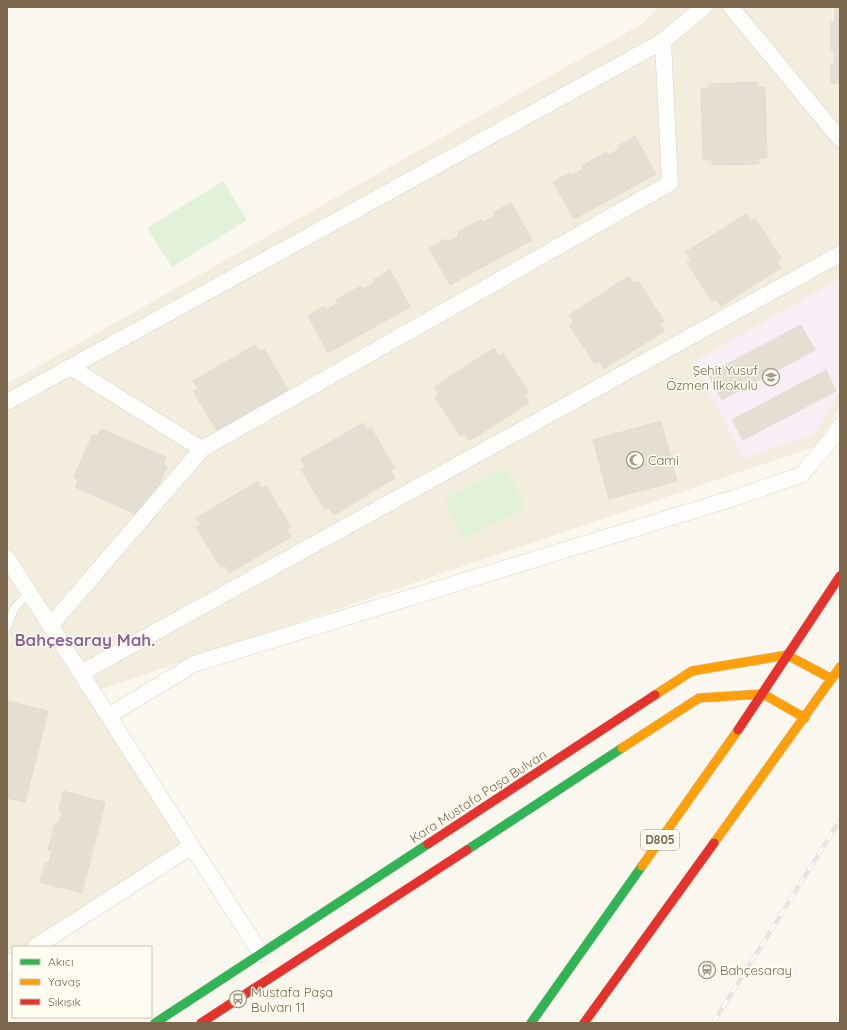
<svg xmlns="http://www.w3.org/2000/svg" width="847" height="1030" font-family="Quicksand,sans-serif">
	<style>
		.residential { fill: #f3eddd }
		.education { fill: #f9eef6 }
		.green { fill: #e2f2d9 }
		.building { fill: #e5dfd3; stroke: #e3ddd0 }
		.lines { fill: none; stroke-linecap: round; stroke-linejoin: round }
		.lane-casing { stroke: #d8d3ca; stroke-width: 9 }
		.street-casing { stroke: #d8d3ca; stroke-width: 17 }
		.fast-casing { stroke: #d9d2c8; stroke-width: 10 }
		.slow-casing { stroke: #d9d2c8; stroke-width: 10 }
		.jam-casing { stroke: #d9d2c8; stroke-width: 10 }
		.lane { stroke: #fefefd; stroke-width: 8 }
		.street { stroke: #fefefd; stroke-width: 16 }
		.fast { stroke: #30b455; stroke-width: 9 }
		.slow { stroke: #ff9f0a; stroke-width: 9 }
		.jam { stroke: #e5322d; stroke-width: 9 }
		.rail-casing { stroke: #e7e3e6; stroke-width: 4.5 }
		.rail { stroke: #fffdf2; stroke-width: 3; stroke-dasharray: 9; stroke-linecap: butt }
		.labels { text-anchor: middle; stroke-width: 3; stroke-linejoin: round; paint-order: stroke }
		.shield { fill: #fffdf2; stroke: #a3947d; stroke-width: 1 }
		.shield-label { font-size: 12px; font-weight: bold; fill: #7b674b }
		.poi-label { font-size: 13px; fill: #7b674b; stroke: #fffdf2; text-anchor: start }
		.street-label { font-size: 13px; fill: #7b674b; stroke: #fffdf2 }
		.district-label { font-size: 17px; font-weight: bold; fill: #906497; stroke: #fffdf2 }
	</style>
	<rect width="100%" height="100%" fill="#faf7ef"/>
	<path class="residential" d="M 659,7 L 840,7 L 840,407 L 817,446 L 99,690 L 201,845 L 46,947 L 13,947 L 13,968 L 7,972 L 7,384 L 642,24 Z"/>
	<path class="education" d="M 840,278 L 840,392 L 813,435 L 743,459 L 694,362 Z"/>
	<path class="green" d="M 223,181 L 247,220 L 172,267 L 147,228 Z
		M 505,467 L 526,507 L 464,540 L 443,501 Z"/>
	<path class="building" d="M 831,7 L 840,7 L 840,83 L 831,83 L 831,64 L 834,64 L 834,50 L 831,50 L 831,22 L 835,22 L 835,8 Z
		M 757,82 L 757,87 L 765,87 L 767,158 L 759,158 L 759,164 L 712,165 L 712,160 L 703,160 L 701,89 L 709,89 L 709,84 Z
		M 635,136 L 656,174 L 574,219 L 553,182 L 570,173 L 572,176 L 584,169 L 582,166 L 606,152 L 608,155 L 620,149 L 618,146 Z
		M 511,203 L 532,240 L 450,285 L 429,248 L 446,239 L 447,242 L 459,236 L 458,232 L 482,219 L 484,222 L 496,215 L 494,212 Z
		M 746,214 L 751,221 L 755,218 L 781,258 L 777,261 L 781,268 L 721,306 L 716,299 L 712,302 L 687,262 L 691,260 L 686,252 Z
		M 390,270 L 410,307 L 328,353 L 308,316 L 324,306 L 326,310 L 338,303 L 336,300 L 361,286 L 363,289 L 375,283 L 373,280 Z
		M 629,276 L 634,284 L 638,281 L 664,321 L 659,323 L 664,331 L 604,369 L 599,362 L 595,364 L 569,325 L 574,322 L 569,315 Z
		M 801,325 L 815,350 L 722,400 L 708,374 Z
		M 255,345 L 259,352 L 264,349 L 288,390 L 283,393 L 288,400 L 218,432 L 193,391 L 198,388 L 193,381 Z
		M 494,348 L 499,356 L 503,353 L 529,393 L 525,395 L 529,403 L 469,441 L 464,434 L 460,436 L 435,397 L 439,394 L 434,387 Z
		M 826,370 L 836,391 L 743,440 L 732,420 Z
		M 661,421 L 677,481 L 609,499 L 593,440 Z
		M 363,423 L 367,430 L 371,428 L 395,468 L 391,471 L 395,478 L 334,515 L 329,508 L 325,510 L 301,469 L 305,467 L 301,459 Z
		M 101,429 L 166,457 L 163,465 L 167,467 L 148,510 L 140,516 L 75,487 L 78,480 L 74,477 L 93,434 L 97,436 Z
		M 258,481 L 262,488 L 266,486 L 291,527 L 286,529 L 291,537 L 229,573 L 225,565 L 221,568 L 196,527 L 201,525 L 196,518 Z
		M 7,701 L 48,711 L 25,802 L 7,798 Z
		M 63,791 L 105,802 L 82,893 L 40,882 L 45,863 L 48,864 L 52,851 L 48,850 L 55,823 L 59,824 L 62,811 L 59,810 Z"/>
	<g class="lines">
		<g class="lane-casing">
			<path id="lane" d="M 7,627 L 15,607 L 29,593"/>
		</g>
		<g class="street-casing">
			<path id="street" d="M 731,7 L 840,139
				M 70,367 L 202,449
				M 7,402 L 663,41 L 704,7
				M 7,558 L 261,954
				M 50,626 L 202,449 L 670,183 L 663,41
				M 81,673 L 840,254
				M 108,716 L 194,664 L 731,499 L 801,475 L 835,435 L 840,426
				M 35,947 L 192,846
				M 7,965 L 13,961"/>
		</g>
		<g class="fast-casing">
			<path id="fast" d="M 467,850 L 622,748
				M 155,1023 L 428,844
				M 531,1023 L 642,866"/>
		</g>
		<g class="slow-casing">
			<path id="slow" d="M 655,695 L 692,671 L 787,655 L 832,679
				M 622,748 L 699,698 L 763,694 L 805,718
				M 714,843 L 840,667
				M 642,866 L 738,730"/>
		</g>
		<g class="jam-casing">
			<path id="jam" d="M 738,730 L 840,576
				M 428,844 L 655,695
				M 201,1023 L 467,850
				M 584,1023 L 714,843"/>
		</g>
		<use href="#lane" class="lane"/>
		<use href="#street" class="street"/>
		<use href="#fast" class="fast"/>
		<use href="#slow" class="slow"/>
		<use href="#jam" class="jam"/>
		<g class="rail-casing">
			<path id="rail" d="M 713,1023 L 840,820"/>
		</g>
		<use href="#rail" class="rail"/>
	</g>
	<defs>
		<g id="school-ring" transform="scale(0.9)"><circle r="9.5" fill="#fffdf2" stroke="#a79984" stroke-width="1.5"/><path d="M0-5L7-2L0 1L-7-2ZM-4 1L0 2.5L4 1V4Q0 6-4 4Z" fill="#a79984"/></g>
		<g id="mosque-ring" transform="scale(0.9)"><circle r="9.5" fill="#fffdf2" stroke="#a79984" stroke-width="1.5"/><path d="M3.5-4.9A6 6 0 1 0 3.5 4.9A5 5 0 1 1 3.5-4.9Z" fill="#a79984"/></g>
		<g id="station-ring" transform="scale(0.9)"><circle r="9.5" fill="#fffdf2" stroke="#a79984" stroke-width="1.5"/><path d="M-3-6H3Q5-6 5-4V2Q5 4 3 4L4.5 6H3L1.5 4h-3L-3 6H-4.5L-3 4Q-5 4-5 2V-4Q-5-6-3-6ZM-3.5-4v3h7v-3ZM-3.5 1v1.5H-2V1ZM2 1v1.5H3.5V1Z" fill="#a79984"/></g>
		<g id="bus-ring" transform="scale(0.9)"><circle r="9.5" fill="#fffdf2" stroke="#a79984" stroke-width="1.5"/><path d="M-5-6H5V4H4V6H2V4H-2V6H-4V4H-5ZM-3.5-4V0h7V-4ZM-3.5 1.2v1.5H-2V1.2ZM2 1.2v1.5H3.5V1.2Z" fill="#a79984"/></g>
	</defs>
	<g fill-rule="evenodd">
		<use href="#school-ring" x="771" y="377"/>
		<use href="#mosque-ring" x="635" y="460"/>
		<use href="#station-ring" x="707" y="970"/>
		<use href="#bus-ring" x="238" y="999"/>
	</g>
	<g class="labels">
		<rect class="shield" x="641" y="830" width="38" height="20" rx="3"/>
		<g class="shield-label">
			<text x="660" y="844">D805</text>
		</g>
		<g class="poi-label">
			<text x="758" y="375" text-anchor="end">Şehit Yusuf<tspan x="758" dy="15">Özmen İlkokulu</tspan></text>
			<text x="648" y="465">Cami</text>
			<text x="720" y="975">Bahçesaray</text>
			<text x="251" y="997">Mustafa Paşa<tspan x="251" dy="15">Bulvarı 11</tspan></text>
		</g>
		<g class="street-label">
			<text transform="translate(478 796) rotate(-33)" y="5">Kara Mustafa Paşa Bulvarı</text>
		</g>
		<g class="district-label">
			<text x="85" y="646">Bahçesaray Mah.</text>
		</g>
	</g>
	<rect width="847" height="1030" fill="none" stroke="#7b674b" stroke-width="16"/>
	<rect x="12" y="946" width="140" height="72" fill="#fffdf2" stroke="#cac1af"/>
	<rect x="20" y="959" width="20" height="6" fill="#30b455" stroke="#cac1af"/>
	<text x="48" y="966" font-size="12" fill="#7b674b">Akıcı</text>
	<rect x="20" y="979" width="20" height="6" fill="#ff9f0a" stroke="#cac1af"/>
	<text x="48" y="986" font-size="12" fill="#7b674b">Yavaş</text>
	<rect x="20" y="999" width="20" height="6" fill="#e5322d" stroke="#cac1af"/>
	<text x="48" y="1006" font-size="12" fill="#7b674b">Sıkışık</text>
</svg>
